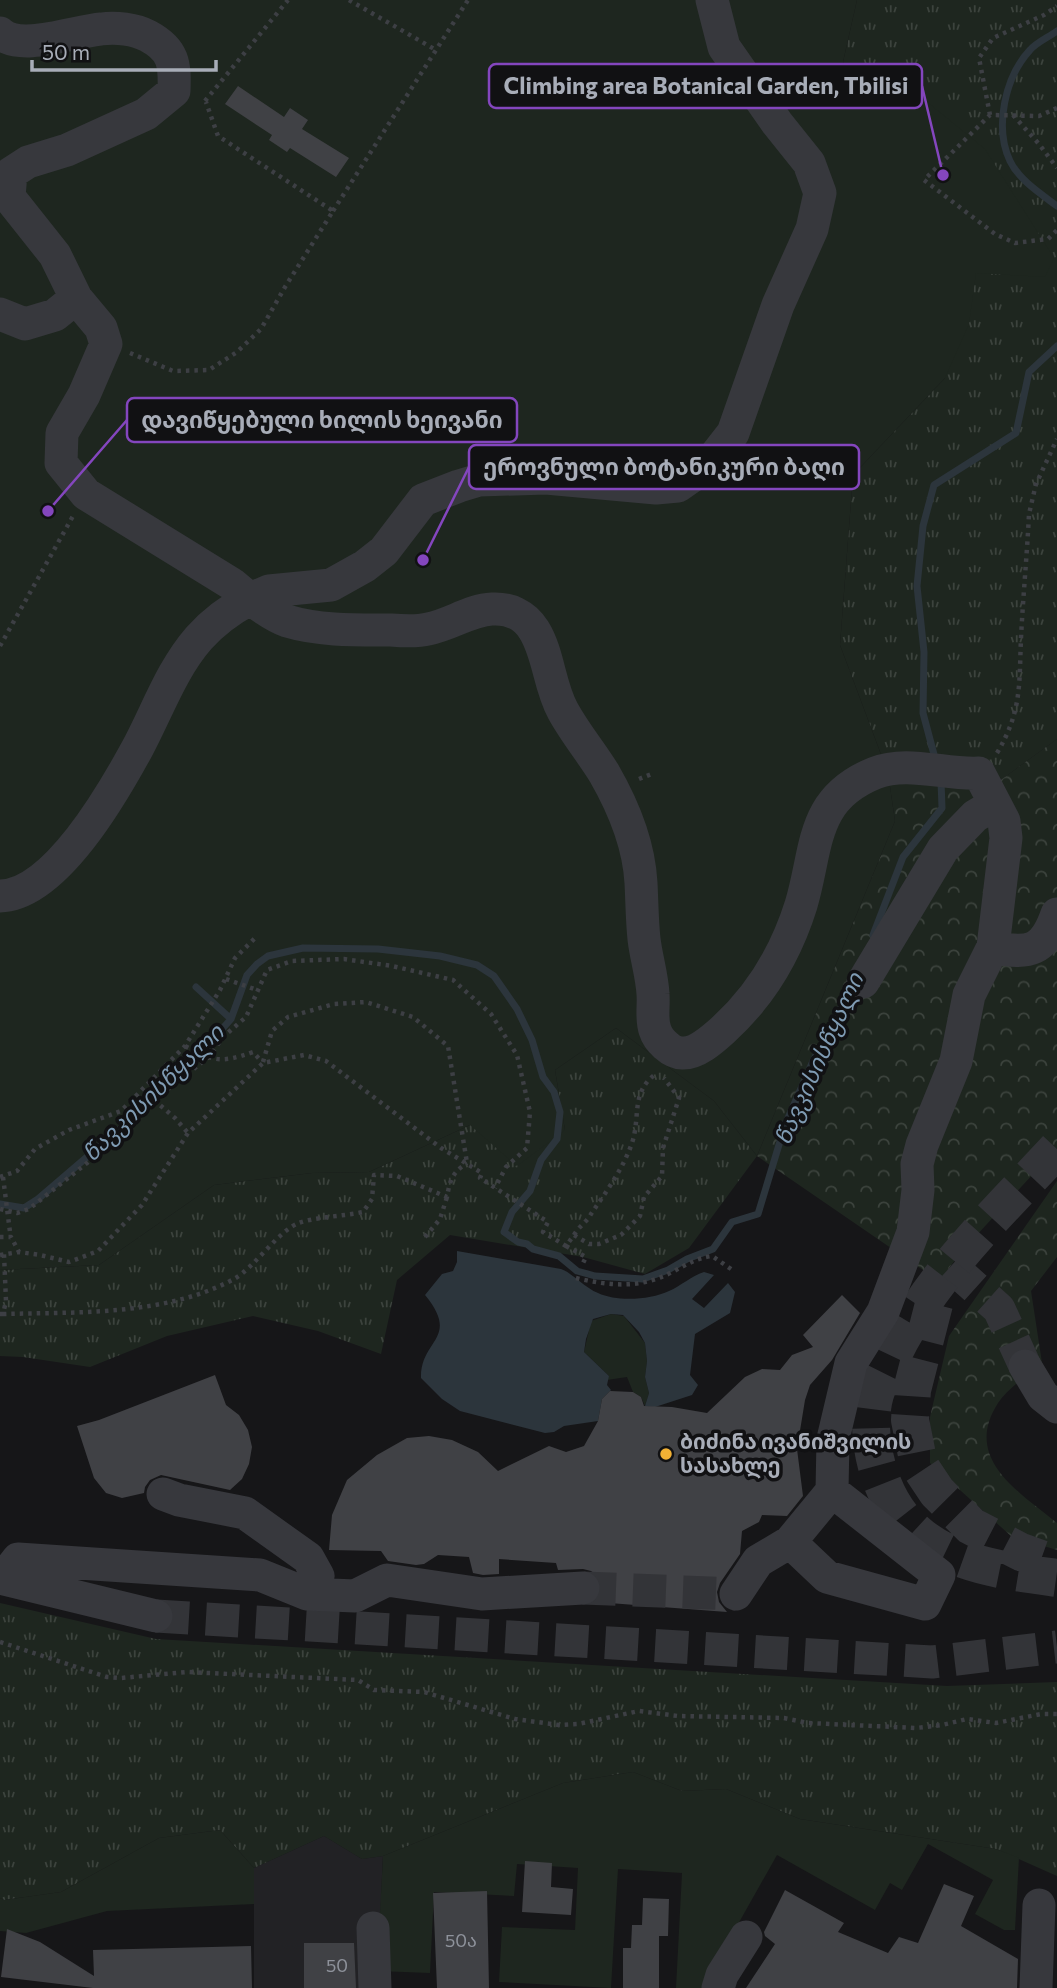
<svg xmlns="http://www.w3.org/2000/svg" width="1057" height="1988" font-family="Commissioner,'Noto Sans Georgian',sans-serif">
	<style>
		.built { fill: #222225 }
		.grass { fill: url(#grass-tufts) }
		.forest { fill: url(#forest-crowns) }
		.garden { fill: #1e261f }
		.water { fill: #2c353c }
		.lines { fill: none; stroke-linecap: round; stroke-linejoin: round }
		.stream { stroke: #2c353c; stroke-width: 7 }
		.building { fill: #404145 }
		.minor-tunnel { stroke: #333438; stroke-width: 33; stroke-dasharray: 33 17; stroke-linecap: butt }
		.major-tunnel { stroke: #333438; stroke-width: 38; stroke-dasharray: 38 19; stroke-linecap: butt }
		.path { stroke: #3d3f44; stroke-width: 4.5; stroke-dasharray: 3.5 5; stroke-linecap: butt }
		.minor { stroke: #37383d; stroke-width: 33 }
		.path-bridge { stroke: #3d3f44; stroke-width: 4.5; stroke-dasharray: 3.5 5; stroke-linecap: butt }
		.poi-dot { fill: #f2b134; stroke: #111113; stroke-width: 2.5 }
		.labels { text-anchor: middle; stroke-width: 7; stroke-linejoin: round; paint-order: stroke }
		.number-label { font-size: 18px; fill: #8e929b }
		.poi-label { font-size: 21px; font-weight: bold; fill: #a8adb8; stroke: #111113; text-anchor: start }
		.water-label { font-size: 23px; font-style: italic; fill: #7f9bb3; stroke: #111113 }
		.leader { fill: none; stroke: #8446be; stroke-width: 2.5 }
		.callout-dot { fill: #8446be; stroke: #111113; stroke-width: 2.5 }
		.callout { fill: #111113; stroke: #8446be; stroke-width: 2.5 }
		.callout-label { font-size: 23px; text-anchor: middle; font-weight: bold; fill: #a8adb8 }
	</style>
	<defs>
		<pattern id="grass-tufts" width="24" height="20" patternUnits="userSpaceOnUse" patternTransform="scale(1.75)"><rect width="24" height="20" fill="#1e261f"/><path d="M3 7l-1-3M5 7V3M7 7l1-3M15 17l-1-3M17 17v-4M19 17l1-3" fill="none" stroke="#3c433d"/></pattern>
		<pattern id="forest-crowns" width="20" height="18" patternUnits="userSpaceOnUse" patternTransform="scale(1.75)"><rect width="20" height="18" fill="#1e261f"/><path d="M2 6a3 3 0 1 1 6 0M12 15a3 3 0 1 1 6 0" fill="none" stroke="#3c433d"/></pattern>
	</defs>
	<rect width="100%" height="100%" fill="#161618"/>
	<path class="built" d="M 324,1836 L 362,1859 L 383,1856 L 377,1988 L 254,1988 L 254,1868 Z"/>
	<path class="grass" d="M 857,0 L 1057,0 L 1057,739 L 987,790 L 888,773 L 840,645 L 853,475 L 945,378 L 866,91 L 843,62 Z
		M 616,1028 L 714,1101 L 757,1156 L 689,1248 L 645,1274 L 583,1257 L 450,1235 L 397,1280 L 381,1354 L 318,1331 L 253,1316 L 167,1336 L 90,1367 L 23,1357 L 0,1356 L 0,1270 L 99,1265 L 214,1185 L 312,1173 L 369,1172 L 470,1125 L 565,1130 L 555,1070 Z
		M 0,1603 L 156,1639 L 947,1686 L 1057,1682 L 1057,1876 L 996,1849 L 800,1819 L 726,1789 L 682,1791 L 633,1772 L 563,1783 L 383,1856 L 362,1859 L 324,1836 L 254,1868 L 220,1830 L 159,1838 L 61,1892 L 4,1900 L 0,1898 Z"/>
	<path class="forest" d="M 1057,739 L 1057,1148 L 963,1250 L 939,1281 L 757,1156 L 895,821 L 888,773 L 987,790 Z
		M 1057,1181 L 1057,1257 L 1031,1291 L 1042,1363 C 1028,1375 1008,1388 998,1403 C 962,1459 1019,1492 1057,1523 L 1057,1550 L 1011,1536 L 930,1463 L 930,1417 L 949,1336 Z"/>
	<path class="garden" d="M 0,0 L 857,0 L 843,62 L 866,90 L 899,79 L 985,149 L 1054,258 L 1045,277 L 976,273 L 969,324 L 945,378 L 853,475 L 840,645 L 888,773 L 895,821 L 757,1156 L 714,1101 L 616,1028 L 555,1070 L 565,1130 L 517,1166 L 470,1125 L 369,1172 L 312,1173 L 214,1185 L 99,1265 L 0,1270 Z
		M 611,1314 L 624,1316 L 645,1343 L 647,1361 L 645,1377 L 649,1393 L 645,1406 L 641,1397 L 633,1392 L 627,1377 L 607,1380 L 609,1376 L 584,1352 L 591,1321 Z
		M 633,1772 L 682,1791 L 726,1789 L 800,1819 L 996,1849 L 1019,1858 L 1015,1930 L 1004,1930 L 975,1914 L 993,1880 L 928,1844 L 902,1890 L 890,1883 L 875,1910 L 777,1855 L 737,1926 L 732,1988 L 676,1988 L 682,1873 L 618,1869 L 611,1988 L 499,1982 L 502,1927 L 575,1930 L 578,1868 L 517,1864 L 514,1896 L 434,1892 L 430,1973 L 377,1971 L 383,1856 L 563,1783 Z
		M 220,1830 L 254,1868 L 254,1904 L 107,1911 L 26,1933 L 0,1931 L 0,1898 L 4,1900 L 61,1892 L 159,1838 Z"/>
	<path class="water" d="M 457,1251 L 561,1269 C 571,1272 585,1288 598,1293 C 617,1302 650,1300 669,1291 C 681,1286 691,1276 704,1272 L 714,1275 L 692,1299 L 704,1308 L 728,1283 L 735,1292 L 730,1313 L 695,1334 L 690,1375 L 698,1385 L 692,1395 L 655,1407 L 645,1406 L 649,1393 L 645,1377 L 647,1361 L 645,1343 L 639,1332 L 623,1315 L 611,1314 L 593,1319 L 586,1339 L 584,1352 L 609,1376 L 607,1385 L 611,1390 L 602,1399 L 598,1421 L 564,1426 L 554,1432 L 545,1433 L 460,1411 L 442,1399 L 421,1378 C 420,1339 461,1339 425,1295 L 442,1274 L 453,1271 L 457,1262 Z"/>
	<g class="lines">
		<path class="stream" d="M 1057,31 C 1049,37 1037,42 1030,50 C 1005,77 994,127 1010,161 C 1019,180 1041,194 1057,206
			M 936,762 L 923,713 L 924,652 L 917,586 L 923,526 L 934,485 L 1016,433 L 1029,372 L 1057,346
			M 873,935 L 903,857 L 942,808 L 941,781
			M 196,987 L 231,1019
			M 0,1204 L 24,1208 L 38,1199 L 122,1127 L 145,1102 L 169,1084 L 200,1054 L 231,1019 L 247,975 L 257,964 L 268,956 L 303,948 L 378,949 L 440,956 L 477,965 L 494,976 L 517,1009 L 532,1040 L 543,1077 L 554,1092 L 560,1112 L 557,1139 L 541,1160 L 530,1191 L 512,1212 L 504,1232 L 518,1242 L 527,1244 L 533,1249 L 559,1256 L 577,1271 L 595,1276 L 643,1279 L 668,1270 L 687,1259 L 713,1249 L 732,1222 L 758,1214 L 785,1125 L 813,1061 L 853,985"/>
	</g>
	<path class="building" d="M 238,86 L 284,117 L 290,108 L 308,120 L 302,129 L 349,158 L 336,177 L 290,148 L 287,152 L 269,140 L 272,135 L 225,104 Z
		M 842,1295 L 860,1313 L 832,1360 L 810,1385 L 805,1400 L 797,1449 L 803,1496 L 787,1516 L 762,1515 L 759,1522 L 742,1531 L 740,1554 L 720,1583 L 717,1592 L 719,1602 L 727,1612 L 596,1602 L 600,1596 L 602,1588 L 599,1577 L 591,1571 L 583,1569 L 558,1570 L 556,1563 L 499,1559 L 499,1574 L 483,1575 L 473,1573 L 469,1557 L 438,1555 L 424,1564 L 416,1565 L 388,1561 L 381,1551 L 329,1550 L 332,1515 L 347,1480 L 377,1455 L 407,1438 L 429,1436 L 452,1440 L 478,1452 L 498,1471 L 549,1446 L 566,1452 L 584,1446 L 598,1421 L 602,1399 L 610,1391 L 633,1392 L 641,1397 L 644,1406 L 672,1407 L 707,1413 L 745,1377 L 762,1369 L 780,1370 L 792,1355 L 813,1347 L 803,1335 Z
		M 215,1375 L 226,1405 L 239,1415 L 248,1430 L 252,1447 L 249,1464 L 242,1479 L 230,1490 L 161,1475 L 150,1480 L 145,1487 L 144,1493 L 122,1498 L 106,1493 L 94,1478 L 77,1426 L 99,1420 Z
		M 525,1861 L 552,1863 L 551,1887 L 573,1889 L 571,1915 L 522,1912 Z
		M 944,1884 L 974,1896 L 961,1926 L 1018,1959 L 1017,1988 L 746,1988 L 775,1944 L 765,1936 L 764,1932 L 785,1890 L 844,1923 L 838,1932 L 888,1953 L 899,1937 L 918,1943 Z
		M 487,1891 L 489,1988 L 437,1988 L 433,1893 Z
		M 643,1898 L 669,1899 L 668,1936 L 659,1936 L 659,1988 L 623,1988 L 623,1948 L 631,1948 L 632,1925 L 642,1925 Z
		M 7,1929 L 40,1942 L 94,1976 L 93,1950 L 251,1946 L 252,1988 L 93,1988 L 1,1977 Z
		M 304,1943 L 354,1943 L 356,1988 L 304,1988 Z"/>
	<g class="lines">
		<path class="minor-tunnel" d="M 951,1266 L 999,1309 L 1025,1366
			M 583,1588 L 736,1594
			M 156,1616 L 932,1662 L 1057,1647"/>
		<path class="major-tunnel" d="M 1057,1149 C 996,1215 925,1281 888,1365 C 884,1374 878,1384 875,1394 C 867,1422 872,1455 882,1482 C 912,1560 985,1568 1057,1578
			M 934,1304 L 912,1390 L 910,1420 L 919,1465 L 937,1492 L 971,1526 L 1021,1552 L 1049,1562"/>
		<path class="path" d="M 349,0 L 436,50
			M 205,101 L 288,0
			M 1057,108 L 1039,116 L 990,115 L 924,180 L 995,234 L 1015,243 L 1048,239 L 1057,230
			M 990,115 L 979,58 L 993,38 L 1044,15 L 1057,6
			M 1013,115 L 1039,144 L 1057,168
			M 333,211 L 468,0
			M 130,353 L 173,371 L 209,370 L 237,352 L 261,329 L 285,287 L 333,211 L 218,136 L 206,102
			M 0,646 L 73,516
			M 997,753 C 1022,711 1019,685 1021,638 C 1023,597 1027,555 1029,514 L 1036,484 L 1057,439
			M 639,779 L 654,773
			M 226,979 L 257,990
			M 185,1046 C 215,1062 221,1063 253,1052 L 262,1062
			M 263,1062 L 272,1031 L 288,1017 L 334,1004 L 366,1002 L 413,1017 L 448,1046 L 467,1163
			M 154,1100 L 175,1118 L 188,1133
			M 0,1177 L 17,1171 L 35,1149 L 69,1130 L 121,1111 L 185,1046 L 220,990 L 235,958 L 255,938
			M 0,1209 L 17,1213 L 29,1209 L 87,1163 L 154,1100 L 209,1057 L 223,1037 L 246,1017 L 267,970 L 292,961 L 344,959 L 392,966 L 453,980 L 491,1014 L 517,1055 L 530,1112 L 527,1148 L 506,1167 L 495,1188
			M 574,1235 C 579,1226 587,1222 591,1214 C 606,1192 623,1169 632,1143 C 641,1116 630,1092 657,1073
			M 0,1237 L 11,1237 L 19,1252
			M 425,1237 L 440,1219 L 447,1197
			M 566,1246 L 586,1257 L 583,1263
			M 0,1255 L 19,1252 L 40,1255 L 69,1262 L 98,1251 L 142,1205 L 188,1133 L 263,1063 L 304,1055 L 326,1061 L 441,1148 L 482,1173 L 480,1178 L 548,1222 L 543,1232 L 566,1246 L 574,1235 L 589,1244 L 599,1244 L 621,1235 L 640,1216 L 644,1197 L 662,1176 L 663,1148 L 679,1098 L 664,1078
			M 576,1278 C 609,1286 641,1289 672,1272 C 686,1265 696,1258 712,1256 L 734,1271
			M 0,1314 L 3,1314 L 6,1301 L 4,1254
			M 3,1314 C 79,1312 165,1316 234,1279 C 254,1268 279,1230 299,1223 C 315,1217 345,1216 363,1212 L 372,1199 L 374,1175 L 397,1176 L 447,1197 C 450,1180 452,1173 467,1163
			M 0,1642 L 107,1677 L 121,1678 L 187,1672 L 358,1680 L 374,1690 L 424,1692 L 515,1719 L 559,1725 L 578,1724 L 639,1711 L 678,1716 L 784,1718 L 808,1723 L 916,1728 L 942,1725 L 967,1719 L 996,1723 L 1041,1714 L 1057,1714"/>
		<path class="minor" d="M 0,33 C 20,52 75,31 101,29 C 116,27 135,29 148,36 C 174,50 175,64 174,91 L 146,114 L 67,150 L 28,162 L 11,173 L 9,197 L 55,255 L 76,298
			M 0,314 L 25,324 L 55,315 L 76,298 L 101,328 L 106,344 L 84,395 L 62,433 L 61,463 L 86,494 L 232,584 L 250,599 L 269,591 L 331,585 L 365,566 L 384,551 L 423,500 L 459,486 L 479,480 L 546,478 L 656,488 L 678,486 L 708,465 L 733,433 L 778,305 L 812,229 L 820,193 L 809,163 L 777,123 L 724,47 L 712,0
			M 0,896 C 55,895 113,793 137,749 C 157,712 171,670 199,638 C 214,621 231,609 250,599 C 262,607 273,616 287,621 C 320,631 357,630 391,630 C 403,631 416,632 428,629 C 450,625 470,610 492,609 C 509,608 525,615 534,630 C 549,654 549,686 563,711 C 575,733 591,752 604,773 C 623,806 639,845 641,883 C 642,902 642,920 644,939 C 646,957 652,975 653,994 C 654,1006 651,1019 655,1030 C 658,1040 671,1053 682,1053 C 697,1054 714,1038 724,1029 C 761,995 786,953 801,905 C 818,848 810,799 875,773 C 907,760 945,775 979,773 L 1004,821 L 1006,838 L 993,947 L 969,995 L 956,1061 L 922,1145 L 917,1164 L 918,1190 L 913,1232 L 883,1312 L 851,1363 L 833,1439 L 832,1491 L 790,1542 L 827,1577 L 925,1604 L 939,1575 L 832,1491
			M 993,947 C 1030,955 1044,951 1057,914
			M 863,982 L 943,849 L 975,816 L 995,804
			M 1025,1366 L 1043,1396 L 1057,1407
			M 163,1494 L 179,1500 L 245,1513 L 308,1558 L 318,1576 L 307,1594
			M 0,1578 L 156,1616
			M 3,1578 L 18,1559 L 260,1575 L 307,1594 L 355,1596 L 387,1580 L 482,1594 L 583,1588
			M 736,1594 L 758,1561 L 790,1542
			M 373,1928 L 375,1988
			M 718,1988 L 722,1975 L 746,1937
			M 1036,1988 L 1039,1905"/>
		<path class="path-bridge" d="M 3,1177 L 10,1232"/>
	</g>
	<circle class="poi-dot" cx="666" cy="1454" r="7"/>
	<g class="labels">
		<g class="number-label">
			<text x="461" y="1947">50ა</text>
			<text x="337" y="1972">50</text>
		</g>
		<g class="poi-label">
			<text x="680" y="1449">ბიძინა ივანიშვილის<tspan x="680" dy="24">სასახლე</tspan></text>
		</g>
		<g class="water-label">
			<text transform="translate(819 1059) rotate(-66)" y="8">წავკისისწყალი</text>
			<text transform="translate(153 1093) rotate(-44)" y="8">წავკისისწყალი</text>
		</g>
	</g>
	<path class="leader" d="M943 175L922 86M48 511L127 420M423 560L469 467"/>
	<g class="callout-dot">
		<circle cx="943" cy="175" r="7"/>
		<circle cx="48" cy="511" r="7"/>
		<circle cx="423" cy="560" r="7"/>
	</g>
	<g class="callout">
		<rect x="489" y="64" width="433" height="44" rx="7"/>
		<rect x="127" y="398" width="390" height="44" rx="7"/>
		<rect x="469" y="445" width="390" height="44" rx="7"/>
	</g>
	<g class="callout-label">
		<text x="706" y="94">Climbing area Botanical Garden, Tbilisi</text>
		<text x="322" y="428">დავიწყებული ხილის ხეივანი</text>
		<text x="664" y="475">ეროვნული ბოტანიკური ბაღი</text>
	</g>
	<path d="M32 60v10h184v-10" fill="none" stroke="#a8adb8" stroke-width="3.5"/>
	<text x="42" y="60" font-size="21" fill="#a8adb8" stroke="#111113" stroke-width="5" paint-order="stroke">50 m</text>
</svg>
